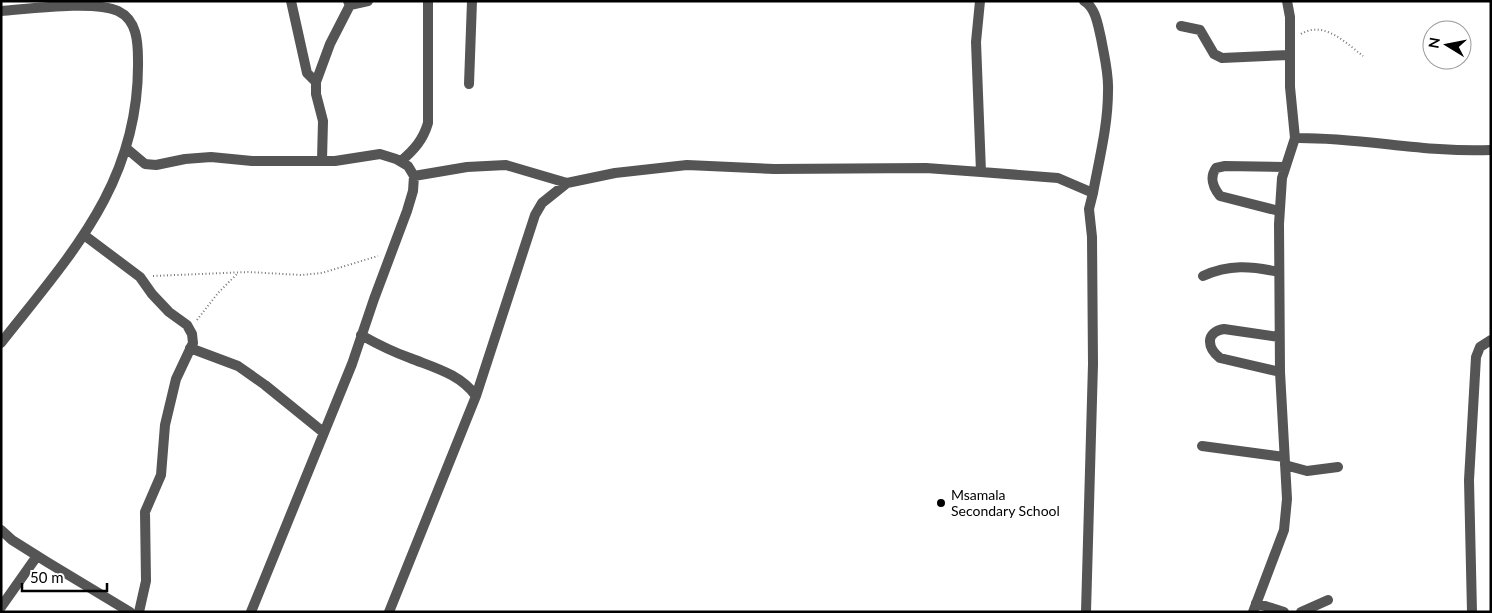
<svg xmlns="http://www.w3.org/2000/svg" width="1492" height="613" font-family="Lato,sans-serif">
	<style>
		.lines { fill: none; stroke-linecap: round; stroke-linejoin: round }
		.path { stroke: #777; stroke-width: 2; stroke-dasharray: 1 2.5; stroke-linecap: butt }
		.minor { stroke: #555; stroke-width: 10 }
		.poi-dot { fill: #000; stroke: #fff; stroke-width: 2 }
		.labels { text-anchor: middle; stroke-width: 4; stroke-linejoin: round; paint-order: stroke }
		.poi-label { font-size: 14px; fill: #000; stroke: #fff; text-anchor: start }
	</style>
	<rect width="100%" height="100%" fill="#fff"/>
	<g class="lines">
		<path class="path" d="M 1301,34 C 1324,20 1346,43 1363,56
			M 153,276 L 248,272 L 301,275 L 322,273 L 378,256
			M 197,320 L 218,293 L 238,273"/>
		<path class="minor" d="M 291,1 L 307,73 L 316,82
			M 980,1 L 976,42 L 981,172
			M 1084,1 C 1096,8 1098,26 1101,38 C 1104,55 1109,74 1108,91 C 1108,126 1099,160 1093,193
			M 350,5 L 368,1
			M 1,11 C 28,9 95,0 118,11 C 137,20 138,42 138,60 C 140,182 71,254 1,343
			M 1181,26 L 1200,30 L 1214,54 L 1222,58 L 1289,55
			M 469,84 L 472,1
			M 1295,138 C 1361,137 1425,153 1491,150
			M 126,148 L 145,164 L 156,165 L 185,159 L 211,157 L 252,161 L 335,161 L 380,154 L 396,159 L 408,166 L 414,176 L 413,191 L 407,211 L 374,299 L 352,364 L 251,612
			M 322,160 L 323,121 L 316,94 L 316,82 L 330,44 L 350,5 L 348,1
			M 401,161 C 414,150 423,140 428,123 L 428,1
			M 414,176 L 467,167 L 506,165 L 567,183
			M 1279,211 L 1220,196 C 1213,187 1209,178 1216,168 L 1225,166 L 1285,167
			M 84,235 L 140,277 L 152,294 L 169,312 L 187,325 L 192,334 L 193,343 L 176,379 L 165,425 L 161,475 L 145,512 L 146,581 L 139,612
			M 1203,276 C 1229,264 1251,266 1279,272
			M 361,335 C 377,344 393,352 410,358 C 435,368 460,374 476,396
			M 1279,337 L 1224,329 C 1205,332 1207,348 1220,358 L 1280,372
			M 190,348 L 238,366 L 265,385 L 323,432
			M 1202,446 L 1284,457
			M 1285,465 L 1307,471 L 1338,467
			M 1,530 L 12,540 L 47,562 L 130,612
			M 1256,603 L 1284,612
			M 1,607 L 37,556
			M 389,612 L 476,396 L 535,215 L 542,203 L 567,183 L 615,173 L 687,165 L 774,169 L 926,168 L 981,172 L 1058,178 L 1093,193 L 1089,209 L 1092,237 L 1093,364 L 1086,612
			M 1253,612 L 1284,530 L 1287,499 L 1280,372 L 1279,224 L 1282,178 L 1295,138 L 1290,87 L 1290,17 L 1287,1
			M 1301,612 L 1328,600
			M 1472,612 L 1469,480 L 1476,357 L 1480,347 L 1491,340"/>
	</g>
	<circle class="poi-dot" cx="941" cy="503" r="5"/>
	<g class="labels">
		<g class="poi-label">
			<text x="951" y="500">Msamala<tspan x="951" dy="16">Secondary School</tspan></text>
		</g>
	</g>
	<rect width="1492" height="613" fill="none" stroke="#000000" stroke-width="5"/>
	<g transform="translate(1447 45) rotate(280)"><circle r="24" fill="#ffffff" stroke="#999999"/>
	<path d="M0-4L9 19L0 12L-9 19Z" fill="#000000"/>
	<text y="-8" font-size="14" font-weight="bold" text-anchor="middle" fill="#000000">N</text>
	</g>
	<path d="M22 583v8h85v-8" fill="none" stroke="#000000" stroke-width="2.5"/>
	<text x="30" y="583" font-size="15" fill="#000000" stroke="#ffffff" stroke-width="4" paint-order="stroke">50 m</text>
</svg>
